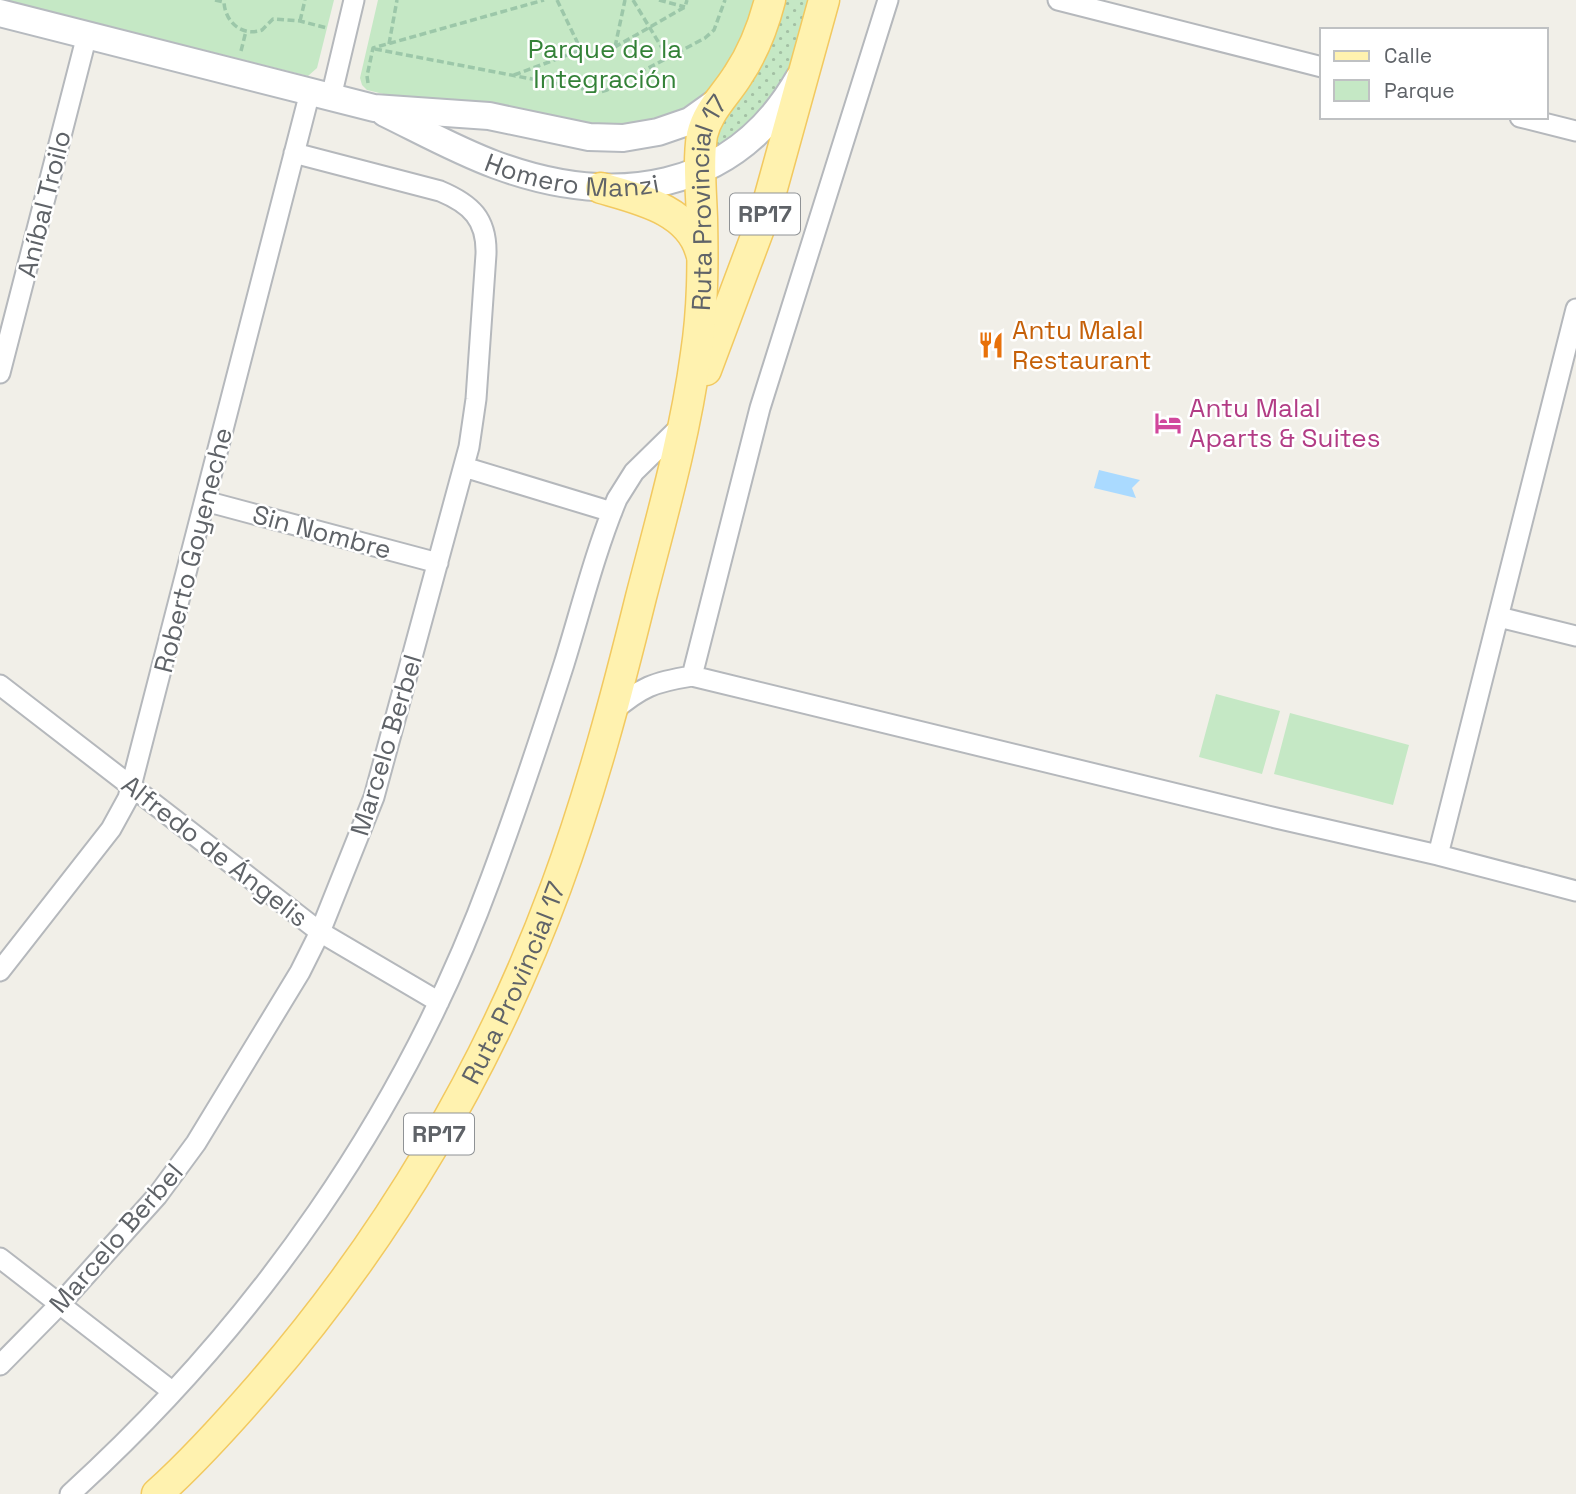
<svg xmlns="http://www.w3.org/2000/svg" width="1576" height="1494" font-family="'Space Grotesk',sans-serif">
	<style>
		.grass { fill: url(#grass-dots) }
		.park { fill: #c5e8c5 }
		.water { fill: #aadaff }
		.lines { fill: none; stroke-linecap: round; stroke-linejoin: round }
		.minor-casing { stroke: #b5b8bc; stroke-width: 23 }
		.secondary-casing { stroke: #b6babf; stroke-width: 30 }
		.primary-casing { stroke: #f2c960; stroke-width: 33 }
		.path { stroke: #9cc7a9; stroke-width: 3.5; stroke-dasharray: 7 3.5; stroke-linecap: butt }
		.minor { stroke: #fff; stroke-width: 19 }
		.secondary { stroke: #fff; stroke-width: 26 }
		.primary { stroke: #fff2af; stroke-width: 30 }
		.labels { text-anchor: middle; stroke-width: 5; stroke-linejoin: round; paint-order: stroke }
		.shield { fill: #fff; stroke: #8f9295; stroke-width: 2 }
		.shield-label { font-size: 24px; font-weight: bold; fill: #5f6368 }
		.park-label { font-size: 26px; fill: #348238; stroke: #fff }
		.street-label { font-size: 26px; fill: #5f6368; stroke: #fff }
		.food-label { font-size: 26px; fill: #c56008; stroke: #fff; text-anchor: start }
		.hotel-label { font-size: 26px; fill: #b23c85; stroke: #fff; text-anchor: start }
	</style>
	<defs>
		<pattern id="grass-dots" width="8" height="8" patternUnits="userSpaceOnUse" patternTransform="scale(1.75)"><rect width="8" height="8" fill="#c5e8c5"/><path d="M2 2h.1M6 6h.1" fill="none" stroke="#a3c0a4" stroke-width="1.8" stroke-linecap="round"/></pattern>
	</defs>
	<rect width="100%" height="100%" fill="#f1efe8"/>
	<path class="grass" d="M 782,0 L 813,0 C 808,17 804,36 797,52 C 778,95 747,126 711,154 L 710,147 Z"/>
	<path class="park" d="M 6,0 L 334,0 L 317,68 L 308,76 Z
		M 378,0 L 761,0 L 756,18 L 713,90 L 677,115 L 616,129 L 421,103 L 367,90 L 362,85 L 360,78 Z
		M 1216,694 L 1280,711 L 1262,774 L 1199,757 Z
		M 1290,713 L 1409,745 L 1393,805 L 1274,774 Z"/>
	<path class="water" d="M 1099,470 L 1140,480 L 1132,488 L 1136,498 L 1094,488 Z"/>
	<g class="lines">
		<g class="minor-casing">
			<path id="minor" d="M 1058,0 L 1322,67
				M 331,97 L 354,0
				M 1520,117 L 1576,131
				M 0,373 L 87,35
				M 464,467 L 612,512
				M 205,501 L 438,563
				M 1499,617 L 1576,636
				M 692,676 L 760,408 L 888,0
				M 0,685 L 320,932 L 439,1002
				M 612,712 C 641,687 654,682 692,676 L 1276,818 L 1438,855 L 1576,891
				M 1438,855 L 1576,309
				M 0,971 L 111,829 L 128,798 L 310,92
				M 0,1258 L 173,1392
				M 0,1365 L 60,1304 L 157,1196 L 196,1143 L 300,972 L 320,932 L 374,797 L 469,447 L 476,399 L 486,254 C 487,219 471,204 440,191 L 294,153
				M 70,1494 C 256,1325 404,1115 491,878 C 517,808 541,736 564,664 C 581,609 595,552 617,499 L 634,472 L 682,425"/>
		</g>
		<g class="secondary-casing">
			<g id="secondary">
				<path d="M 0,13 L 374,108 L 489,116 L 589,137 L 623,138 L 658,132 L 690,121 L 718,101"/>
				<path id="s1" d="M 385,113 C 422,131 458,151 496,165 C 613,208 733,194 799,78"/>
			</g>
		</g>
		<g class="primary-casing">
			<g id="primary">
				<path d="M 601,188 C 639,199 690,210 701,253"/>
				<path d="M 706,370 L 766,210 L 824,0"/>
				<path id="s2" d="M 157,1494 C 195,1460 228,1423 261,1385 C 388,1239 489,1068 556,887 C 591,792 617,694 641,597 C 662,516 685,436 696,354 C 703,308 703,264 702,218 C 701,190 698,162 702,135 C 708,110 725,96 738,75 C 754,51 763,27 770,0"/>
			</g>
		</g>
		<path class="path" d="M 215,0 L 224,2 C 225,22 242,37 262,30 L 273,19 L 300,21 L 327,28
			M 557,0 L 581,50
			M 633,0 L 668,58
			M 659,0 L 685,7
			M 300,21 L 305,0
			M 389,44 L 397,0
			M 615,47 L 625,0
			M 375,49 L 600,92 L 607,90 L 705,38 L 714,30 L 725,0
			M 241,51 L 246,31
			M 514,75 L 581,50 L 615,47 L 685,7 L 687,0
			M 368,83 L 367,76 L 373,48 L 544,0"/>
		<use href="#minor" class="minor"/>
		<use href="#secondary" class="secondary"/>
		<use href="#primary" class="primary"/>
	</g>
	<defs>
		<g id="restaurant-bare" transform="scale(2.1)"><path d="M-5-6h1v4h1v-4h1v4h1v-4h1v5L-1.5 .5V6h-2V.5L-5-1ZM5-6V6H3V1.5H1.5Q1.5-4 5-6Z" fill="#e8710a" stroke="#fff" stroke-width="2.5" paint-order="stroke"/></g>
		<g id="hotel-bare" transform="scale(2.1)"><path d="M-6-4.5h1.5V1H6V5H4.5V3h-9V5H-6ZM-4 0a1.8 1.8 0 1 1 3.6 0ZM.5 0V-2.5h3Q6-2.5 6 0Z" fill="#d1479c" stroke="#fff" stroke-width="2.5" paint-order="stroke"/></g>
	</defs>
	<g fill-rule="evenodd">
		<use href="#restaurant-bare" x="991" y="345"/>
		<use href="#hotel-bare" x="1168" y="423"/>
	</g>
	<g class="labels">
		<g class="shield">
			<rect x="730" y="193.5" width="70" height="41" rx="5"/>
			<rect x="404" y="1113.5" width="70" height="41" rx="5"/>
		</g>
		<g class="shield-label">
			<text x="765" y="222">RP17</text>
			<text x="439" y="1142">RP17</text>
		</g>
		<g class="park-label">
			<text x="605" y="58">Parque de la<tspan x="605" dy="30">Integración</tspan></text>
		</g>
		<g class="street-label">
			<text dy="9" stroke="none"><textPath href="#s1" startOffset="200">Homero Manzi</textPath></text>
			<text transform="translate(44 204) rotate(-76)" y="9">Aníbal Troilo</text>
			<text dy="9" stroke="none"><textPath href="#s2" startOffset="1437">Ruta Provincial 17</textPath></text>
			<text transform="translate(322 532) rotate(15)" y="9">Sin Nombre</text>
			<text transform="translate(193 550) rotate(-76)" y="9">Roberto Goyeneche</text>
			<text transform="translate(386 745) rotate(-73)" y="9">Marcelo Berbel</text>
			<text transform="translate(215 851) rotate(38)" y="9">Alfredo de Ángelis</text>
			<text dy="9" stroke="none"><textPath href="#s2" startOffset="628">Ruta Provincial 17</textPath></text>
			<text transform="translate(116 1238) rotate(-49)" y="9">Marcelo Berbel</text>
		</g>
		<g class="food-label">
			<text x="1012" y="339">Antu Malal<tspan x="1012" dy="30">Restaurant</tspan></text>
		</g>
		<g class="hotel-label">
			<text x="1189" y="417">Antu Malal<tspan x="1189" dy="30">Aparts &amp; Suites</tspan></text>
		</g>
	</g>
	<rect x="1320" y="28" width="228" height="91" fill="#ffffff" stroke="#bfc1c3" stroke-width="2"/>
	<rect x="1334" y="51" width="35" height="10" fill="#fff2af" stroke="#bfc1c3" stroke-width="2"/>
	<text x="1384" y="63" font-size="21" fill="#5f6368">Calle</text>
	<rect x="1334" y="80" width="35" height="21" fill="#c5e8c5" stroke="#bfc1c3" stroke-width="2"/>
	<text x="1384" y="98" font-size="21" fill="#5f6368">Parque</text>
</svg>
